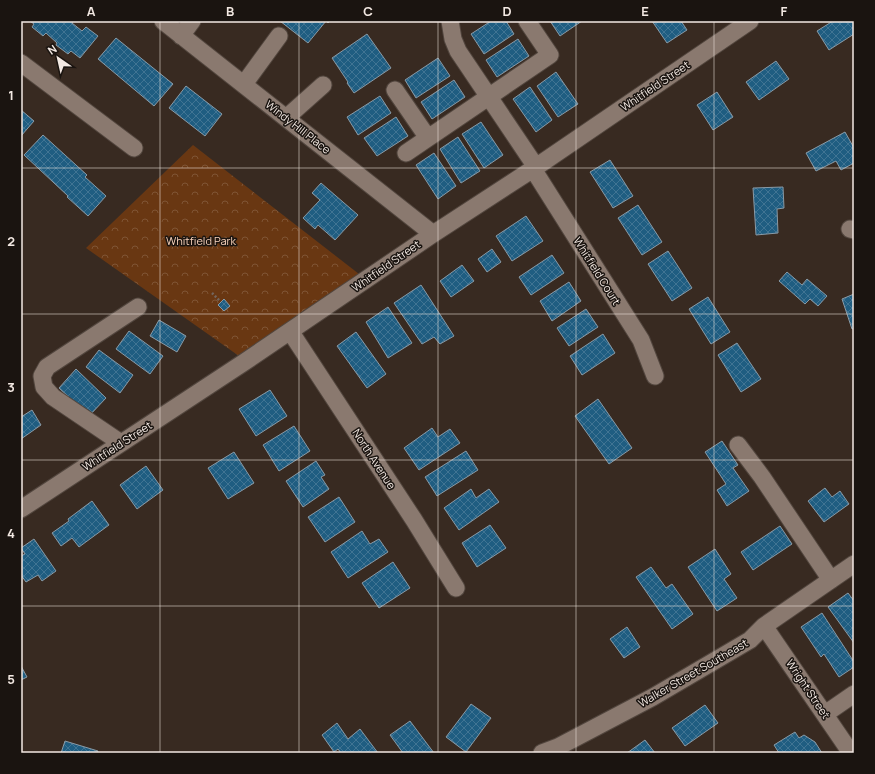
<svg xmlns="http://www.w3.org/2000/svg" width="875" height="774" font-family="Manrope,sans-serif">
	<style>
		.park { fill: url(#park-crowns) }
		.building { fill: url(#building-cross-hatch); stroke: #899aa6 }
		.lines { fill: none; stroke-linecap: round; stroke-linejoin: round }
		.minor-casing { stroke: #52463e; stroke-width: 19 }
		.path { stroke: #73665e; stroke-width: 2.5; stroke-dasharray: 2 2; stroke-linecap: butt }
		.minor { stroke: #8a796f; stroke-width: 17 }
		.grid { fill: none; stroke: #f3e9e3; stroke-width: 1; stroke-opacity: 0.55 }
		.labels { text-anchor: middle; stroke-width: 3; stroke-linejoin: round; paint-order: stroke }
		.street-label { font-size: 11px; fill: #f3e9e3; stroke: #1a1410 }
		.park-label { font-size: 11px; fill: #fcd5bd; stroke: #1a1410 }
		.neatline { fill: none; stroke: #f3e9e3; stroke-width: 1.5 }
		.grid-label { font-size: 13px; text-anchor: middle; font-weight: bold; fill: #f3e9e3 }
	</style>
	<defs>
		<pattern id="park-crowns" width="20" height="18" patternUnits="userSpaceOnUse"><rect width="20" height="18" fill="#693712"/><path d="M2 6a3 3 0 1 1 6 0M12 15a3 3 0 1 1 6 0" fill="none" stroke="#7f5434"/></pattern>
		<pattern id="building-cross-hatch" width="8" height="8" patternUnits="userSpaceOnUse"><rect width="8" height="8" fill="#1f5d81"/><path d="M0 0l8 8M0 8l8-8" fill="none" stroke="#407493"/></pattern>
	</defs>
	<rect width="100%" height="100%" fill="#382a21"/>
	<path class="park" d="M 193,145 L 359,274 L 239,356 L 86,248 Z"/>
	<path class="building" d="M 30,21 L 73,21 L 72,23 L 82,31 L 86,27 L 98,36 L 80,58 L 71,51 L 68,54 L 56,45 L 57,43 L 46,33 L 43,36 L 32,27 L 34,24 Z
		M 280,21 L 330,21 L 328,23 L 326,21 L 308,43 Z
		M 491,21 L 506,21 L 514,34 L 484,54 L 471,34 Z
		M 550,21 L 582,21 L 560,36 Z
		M 652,21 L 681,21 L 687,30 L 667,43 Z
		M 833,21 L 854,21 L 854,34 L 829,50 L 817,31 Z
		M 367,34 L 391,68 L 354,93 L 347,83 L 348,82 L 332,58 Z
		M 116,38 L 173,84 L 154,106 L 98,59 Z
		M 518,39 L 529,56 L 497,77 L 486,60 Z
		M 438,58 L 450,76 L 416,98 L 405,80 Z
		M 776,61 L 789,79 L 759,100 L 746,82 Z
		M 556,72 L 578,104 L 558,117 L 537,86 Z
		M 454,80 L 465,97 L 432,119 L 421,102 Z
		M 186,86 L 222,114 L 205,136 L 169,108 Z
		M 530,87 L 552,120 L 536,132 L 513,99 Z
		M 717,92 L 733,117 L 713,130 L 697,105 Z
		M 380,96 L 391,113 L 358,135 L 347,117 Z
		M 21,110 L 34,121 L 21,136 Z
		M 396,117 L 408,136 L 377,156 L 364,138 Z
		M 481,122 L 503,155 L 484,168 L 462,134 Z
		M 845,132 L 854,148 L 854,163 L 841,170 L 836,161 L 816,171 L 806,153 Z
		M 43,135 L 87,175 L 85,177 L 106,196 L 88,216 L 67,197 L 68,196 L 24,155 Z
		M 458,137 L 480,171 L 461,183 L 440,149 Z
		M 434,153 L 456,186 L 438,199 L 416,165 Z
		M 610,160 L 633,196 L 613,208 L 590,172 Z
		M 321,183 L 358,215 L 335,240 L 318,225 L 315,229 L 303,218 L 320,200 L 312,193 Z
		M 783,187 L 784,208 L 777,209 L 778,233 L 756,235 L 753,188 Z
		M 638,205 L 662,242 L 642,255 L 618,218 Z
		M 526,216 L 543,241 L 512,261 L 496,236 Z
		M 492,249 L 501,262 L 487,272 L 478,259 Z
		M 668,251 L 692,288 L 672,301 L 648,264 Z
		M 552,255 L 564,273 L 531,295 L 519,277 Z
		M 462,265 L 474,281 L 451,297 L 440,281 Z
		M 787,272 L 802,285 L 807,279 L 827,296 L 818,306 L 810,299 L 805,304 L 779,281 Z
		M 569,282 L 581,301 L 552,321 L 540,301 Z
		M 421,285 L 454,336 L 440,344 L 434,337 L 422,344 L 394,303 Z
		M 854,294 L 854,328 L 852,329 L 842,299 Z
		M 708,297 L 730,332 L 711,344 L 689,309 Z
		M 224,299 L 230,306 L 224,311 L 218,305 Z
		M 388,307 L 412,343 L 388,358 L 366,322 Z
		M 586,309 L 598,327 L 569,346 L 557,328 Z
		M 159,320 L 186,336 L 177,352 L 150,336 Z
		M 129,331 L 163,356 L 150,374 L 116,349 Z
		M 356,332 L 386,374 L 367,388 L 337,346 Z
		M 603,334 L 615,353 L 582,375 L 570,356 Z
		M 737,343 L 761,379 L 741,392 L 718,355 Z
		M 99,350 L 133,375 L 120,393 L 86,367 Z
		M 76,369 L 106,398 L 89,416 L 59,388 Z
		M 270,390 L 287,416 L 256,436 L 239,409 Z
		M 598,399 L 632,448 L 609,464 L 575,416 Z
		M 32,410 L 41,425 L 21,439 L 21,417 Z
		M 294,426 L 310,451 L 279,471 L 263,445 Z
		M 432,428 L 438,437 L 450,429 L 460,443 L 419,470 L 404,448 Z
		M 722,441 L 738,465 L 733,468 L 749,491 L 727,506 L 717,490 L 726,484 L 705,452 Z
		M 466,451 L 478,470 L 437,496 L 425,477 Z
		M 234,452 L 254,483 L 228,499 L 208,468 Z
		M 316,461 L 325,475 L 321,477 L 329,489 L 303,507 L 286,481 Z
		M 146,466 L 163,490 L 137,509 L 120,485 Z
		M 825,488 L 832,497 L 840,491 L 849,504 L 824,522 L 808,501 Z
		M 471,489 L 476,498 L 489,489 L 499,502 L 459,530 L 444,508 Z
		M 339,497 L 355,522 L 325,542 L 308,517 Z
		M 92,501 L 109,525 L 79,547 L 72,538 L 61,546 L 52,533 L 69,521 L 68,519 Z
		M 490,525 L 506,548 L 477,567 L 462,543 Z
		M 780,526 L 792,544 L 753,570 L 741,552 Z
		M 362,531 L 370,544 L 379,539 L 388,552 L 348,578 L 331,552 Z
		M 34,539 L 56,571 L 42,581 L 38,575 L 26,582 L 21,575 L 21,556 L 25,554 L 21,548 Z
		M 715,549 L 731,574 L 724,579 L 737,598 L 717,611 L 688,567 Z
		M 393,562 L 410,588 L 379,608 L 362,583 Z
		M 651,567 L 666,588 L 672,584 L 693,614 L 672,629 L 636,577 Z
		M 848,593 L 854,601 L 854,643 L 828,607 Z
		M 822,613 L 854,662 L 854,667 L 839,677 L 824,654 L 821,657 L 801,627 Z
		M 627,627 L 640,647 L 624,658 L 610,639 Z
		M 21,666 L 27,677 L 21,680 Z
		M 471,704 L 491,718 L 466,752 L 446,737 Z
		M 705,705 L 718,723 L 685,746 L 672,728 Z
		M 410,721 L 434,753 L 403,753 L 390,735 Z
		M 337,723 L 348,739 L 360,729 L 378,753 L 341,753 L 338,749 L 334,752 L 322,735 Z
		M 795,732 L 799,738 L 804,735 L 815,742 L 822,753 L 779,753 L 774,745 Z
		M 645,740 L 655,753 L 627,753 Z
		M 65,741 L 98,751 L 97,753 L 61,753 Z"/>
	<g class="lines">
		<g class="minor-casing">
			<path id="minor" d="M 163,21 L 433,234
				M 450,21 L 453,39 L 458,51 L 536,167
				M 181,36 L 192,21
				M 21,63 L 134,148
				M 244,84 L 279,36
				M 395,90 L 428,138
				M 286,118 L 323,85
				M 406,153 L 550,55 L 527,21
				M 533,169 L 641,340 L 655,376
				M 850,229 L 854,230
				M 290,331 L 414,520 L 456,588
				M 121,443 L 53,397 L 44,387 L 42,376 L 47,367 L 138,307
				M 738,445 L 762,477 L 831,580
				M 21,509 L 243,363 L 433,234 L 536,167 L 750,21
				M 764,626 L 851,753
				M 825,714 L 854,694
				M 542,753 L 558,747 L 653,697 L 750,640 L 764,626 L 854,564"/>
		</g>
		<path class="path" d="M 212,293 L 220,301"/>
		<use href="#minor" class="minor"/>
	</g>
	<path class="grid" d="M 160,21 L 160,753M 299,21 L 299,753M 438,21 L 438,753M 576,21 L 576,753M 714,21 L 714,753M 21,168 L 854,168M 21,314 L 854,314M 21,460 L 854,460M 21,606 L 854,606"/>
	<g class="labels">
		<g class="street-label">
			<text transform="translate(655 86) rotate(-34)" y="4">Whitfield Street</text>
			<text transform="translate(298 127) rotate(38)" y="4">Windy Hill Place</text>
			<text transform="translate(386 266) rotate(-35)" y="4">Whitfield Street</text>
			<text transform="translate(597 271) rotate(58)" y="4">Whitfield Court</text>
			<text transform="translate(117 446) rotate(-33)" y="4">Whitfield Street</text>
			<text transform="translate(374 459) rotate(57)" y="4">North Avenue</text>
			<text transform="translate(693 673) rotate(-30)" y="4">Walker Street Southeast</text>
			<text transform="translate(808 689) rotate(56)" y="4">Wright Street</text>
		</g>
		<g class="park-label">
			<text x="201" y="245">Whitfield Park</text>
		</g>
	</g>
	<rect width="875" height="774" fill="none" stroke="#1a1410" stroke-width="44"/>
	<g transform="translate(58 58) rotate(326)" stroke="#1a1410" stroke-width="3" paint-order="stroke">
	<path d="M0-3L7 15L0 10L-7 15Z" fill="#f3e9e3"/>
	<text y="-6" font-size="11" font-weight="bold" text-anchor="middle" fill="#f3e9e3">N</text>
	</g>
	<rect x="22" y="22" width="831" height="730" class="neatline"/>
	<g class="grid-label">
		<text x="91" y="16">A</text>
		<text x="230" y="16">B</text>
		<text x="368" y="16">C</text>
		<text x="507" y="16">D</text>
		<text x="645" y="16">E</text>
		<text x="784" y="16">F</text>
		<text x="11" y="100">1</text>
		<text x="11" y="246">2</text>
		<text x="11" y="392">3</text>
		<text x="11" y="538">4</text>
		<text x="11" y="684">5</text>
	</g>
</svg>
